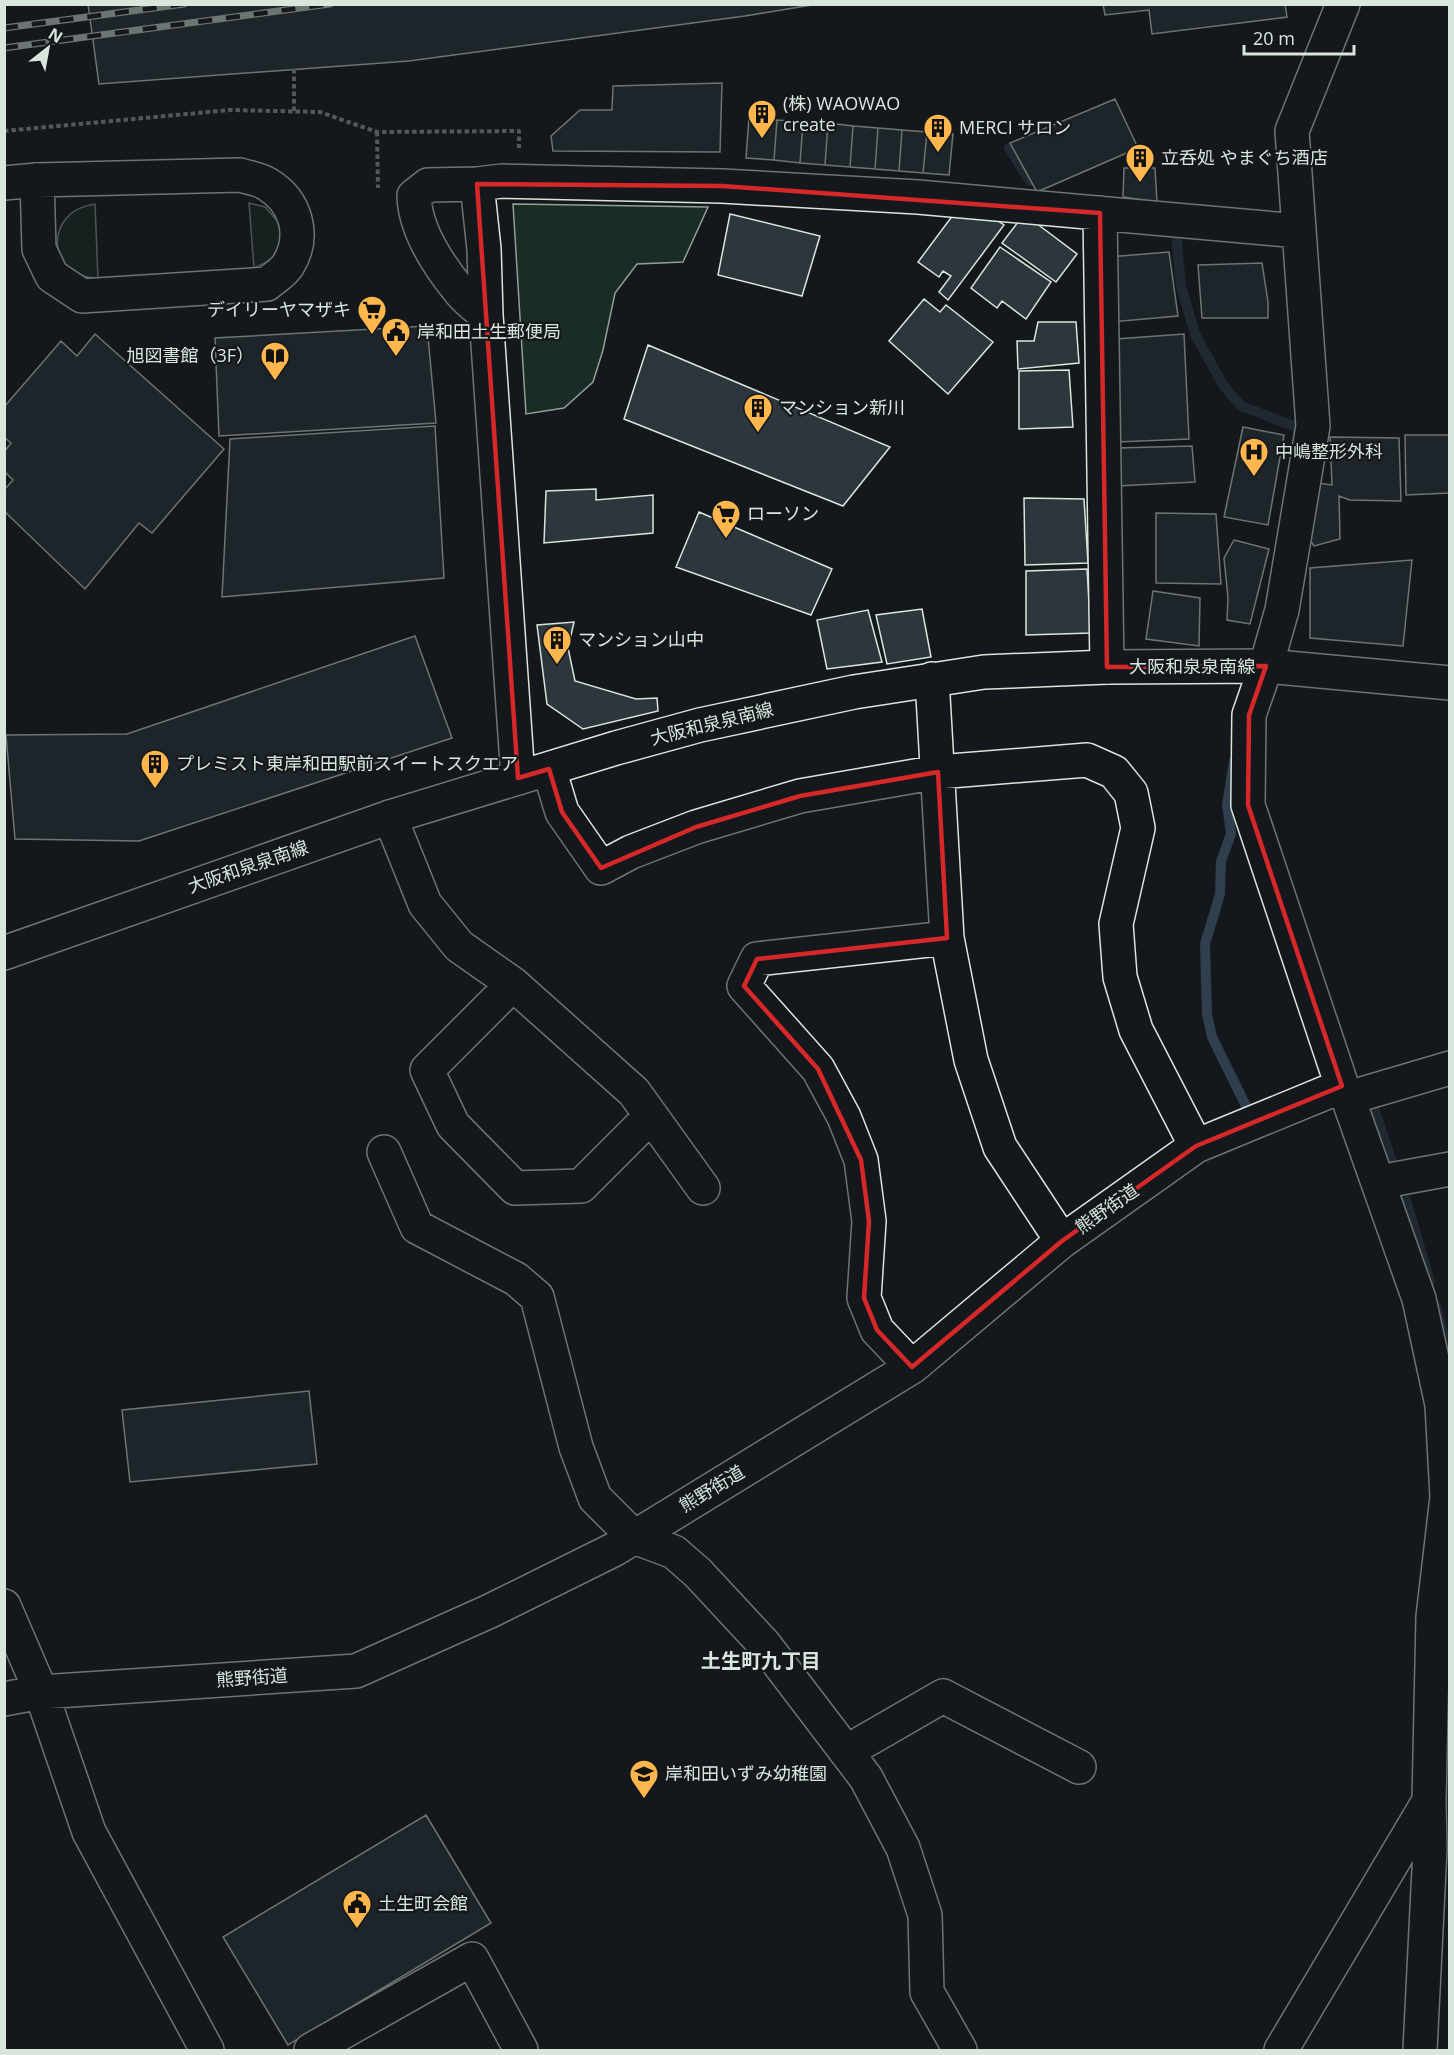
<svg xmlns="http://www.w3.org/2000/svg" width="1454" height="2055" font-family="'Open Sans','Noto Sans JP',sans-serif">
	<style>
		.green { fill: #1a2d24; stroke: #939e99; stroke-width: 1.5 }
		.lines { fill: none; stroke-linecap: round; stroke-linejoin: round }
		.stream { stroke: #2f3f4d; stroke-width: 10 }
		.building { fill: #2c363c; stroke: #d8e6dc; stroke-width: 1.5 }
		.minor-casing { stroke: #d8e6dc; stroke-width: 36 }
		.tertiary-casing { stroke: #d8e6dc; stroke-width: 36 }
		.primary-casing { stroke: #d8e6dc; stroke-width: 36 }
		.path { stroke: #9da8a2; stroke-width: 4; stroke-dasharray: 4.5 3; stroke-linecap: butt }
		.minor { stroke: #14181c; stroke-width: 33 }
		.tertiary { stroke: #14181c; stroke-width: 33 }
		.primary { stroke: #14181c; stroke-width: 33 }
		.rail-casing { stroke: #d8e6dc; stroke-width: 7 }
		.rail { stroke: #14181c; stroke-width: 4.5; stroke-dasharray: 14; stroke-linecap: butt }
		.marked { fill: none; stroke: #d62828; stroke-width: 4.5; stroke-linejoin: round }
		.labels { text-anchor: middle; stroke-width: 4.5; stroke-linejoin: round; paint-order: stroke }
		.poi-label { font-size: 18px; fill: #d8e6dc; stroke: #14181c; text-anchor: start }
		.street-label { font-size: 18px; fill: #d8e6dc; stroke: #14181c }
		.neighbourhood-label { font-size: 20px; font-weight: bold; fill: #d8e6dc; stroke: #14181c }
	</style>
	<rect width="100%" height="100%" fill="#14181c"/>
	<path class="green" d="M 249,203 L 265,207 L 281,225 C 281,254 279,256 254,268 Z
		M 95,204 L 98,278 C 47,279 42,211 95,204 Z
		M 513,204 L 708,207 L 683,262 L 637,264 L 615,293 L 603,350 L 593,382 L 564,408 L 526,414 Z"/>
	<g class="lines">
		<path class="stream" d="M 1009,148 L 1030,181
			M 1176,234 L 1181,286 L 1195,334 L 1223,385 L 1241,406 L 1299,428 L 1297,439
			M 1234,761 L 1227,805 L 1231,834 L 1221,861 L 1220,894 L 1205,944 L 1207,1014 L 1212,1037 L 1247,1108
			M 1374,1108 L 1392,1162
			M 1406,1200 L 1430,1282
			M 1436,1306 L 1450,1358
			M 1444,1804 L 1450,1751"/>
	</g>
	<path class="building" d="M 88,4 L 818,4 L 745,16 L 409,61 L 99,84 Z
		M 1103,4 L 1285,4 L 1287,17 L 1152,34 L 1149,10 L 1105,15 Z
		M 722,83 L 720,152 L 553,151 L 551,136 L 580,110 L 612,110 L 613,86 Z
		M 1115,99 L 1138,148 L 1037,192 L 1010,143 Z
		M 749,117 L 777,120 L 774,160 L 746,158 Z
		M 777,120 L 803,122 L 800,163 L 774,160 Z
		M 803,122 L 828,123 L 825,165 L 800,163 Z
		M 828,123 L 853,126 L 850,167 L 825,165 Z
		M 853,126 L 878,128 L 875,169 L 850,167 Z
		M 878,128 L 902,130 L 899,171 L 875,169 Z
		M 902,130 L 927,132 L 923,173 L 899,171 Z
		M 927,132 L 953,134 L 949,175 L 923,173 Z
		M 1124,168 L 1155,168 L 1157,202 L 1123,197 Z
		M 959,207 L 977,207 L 1004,225 L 948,300 L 939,292 L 951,276 L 943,271 L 939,277 L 918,262 Z
		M 730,214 L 820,236 L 802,296 L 718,275 Z
		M 1024,214 L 1077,254 L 1056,282 L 1002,243 Z
		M 1000,247 L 1051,282 L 1026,319 L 1002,301 L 997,308 L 971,288 Z
		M 1169,252 L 1178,316 L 1111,322 L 1108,257 Z
		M 1262,263 L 1268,302 L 1268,318 L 1202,318 L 1198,265 Z
		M 924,299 L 940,312 L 946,305 L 993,342 L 948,394 L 889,341 Z
		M 1038,322 L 1076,322 L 1079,363 L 1018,369 L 1017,341 L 1034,341 Z
		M 427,326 L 436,423 L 219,436 L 215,338 Z
		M 95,334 L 224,449 L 152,533 L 139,523 L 85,589 L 4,511 L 4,490 L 13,480 L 4,471 L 4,452 L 11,443 L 4,437 L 4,407 L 61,341 L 77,356 Z
		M 1184,334 L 1189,439 L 1117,442 L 1116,339 Z
		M 648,345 L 890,447 L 843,506 L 624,419 Z
		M 1069,370 L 1073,427 L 1019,429 L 1019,371 Z
		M 435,426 L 444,578 L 222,597 L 230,439 Z
		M 1243,427 L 1284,435 L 1268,525 L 1224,517 Z
		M 1405,435 L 1450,435 L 1450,493 L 1406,495 Z
		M 1330,437 L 1399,438 L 1401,501 L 1350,500 L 1339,496 L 1340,539 L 1314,546 L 1308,537 L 1318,483 L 1332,485 Z
		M 1192,446 L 1195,482 L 1117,486 L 1117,448 Z
		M 596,489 L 596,500 L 653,495 L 653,533 L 544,543 L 546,491 Z
		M 1024,498 L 1084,499 L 1088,563 L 1025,565 Z
		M 699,512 L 832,569 L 811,615 L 676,567 Z
		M 1156,513 L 1216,514 L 1221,584 L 1156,583 Z
		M 1234,540 L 1269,549 L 1250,624 L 1227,620 L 1228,598 L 1224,558 Z
		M 1412,560 L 1403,646 L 1310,638 L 1310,568 Z
		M 1087,569 L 1091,633 L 1026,635 L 1026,571 Z
		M 1153,591 L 1200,598 L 1199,646 L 1146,639 Z
		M 922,609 L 931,657 L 887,664 L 876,615 Z
		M 868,610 L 882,662 L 827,669 L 817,620 Z
		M 574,622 L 568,648 L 575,681 L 636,699 L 657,698 L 658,711 L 583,729 L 547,704 L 537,625 Z
		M 415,636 L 452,738 L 139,841 L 15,839 L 6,735 L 127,734 Z
		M 309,1391 L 317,1464 L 130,1482 L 122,1410 Z
		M 426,1815 L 491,1923 L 288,2045 L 223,1937 Z"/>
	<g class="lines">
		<g class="minor-casing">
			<path id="minor" d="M 1343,4 L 1292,131 L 1313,426 L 1282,610 L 1266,666 L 1249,715 L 1248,805 L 1342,1086 L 1348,1098 L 1419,1299 L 1442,1405 L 1447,1497 L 1433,1617 L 1429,1801 L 1430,1849 L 1420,2050
				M 240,175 C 249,178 260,179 267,184 C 296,201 306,236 288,265 C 284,272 274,278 267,284 L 82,296 L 52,276 L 39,249 L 37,180 Z
				M 477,184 L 502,181 L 722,186 L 918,197 L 1298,231
				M 1100,213 L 1107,667
				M 486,315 C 476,307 465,299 458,289 C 437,263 415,229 414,196 L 428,185 L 477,184 L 484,249 L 486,315 L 518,778
				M 932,679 L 947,938 L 971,1060 L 1000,1147 L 1062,1241
				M 549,769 L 562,812 L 601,868 L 631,852 L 696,827 L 800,796 L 938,772 L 1087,760 L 1114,772 L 1131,793 L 1138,828 L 1116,924 L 1120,977 L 1136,1030 L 1196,1146
				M 390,817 L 425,904 L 459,946 L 513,984 L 634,1092 L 703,1188
				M 513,984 L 427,1070 L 453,1125 L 515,1188 L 581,1186 L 651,1116
				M 1348,1098 L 1450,1068
				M 384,1152 L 417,1227 L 516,1279 L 537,1297 L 576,1447 L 595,1498 L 634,1537 L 674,1552 L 698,1573 L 764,1644 L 866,1778 L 903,1848 L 925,1915 L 927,1992 L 960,2050
				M 1379,1182 L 1450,1169
				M 912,1367 L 877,1330 L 864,1298 L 869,1221 L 861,1160 L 844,1117 L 818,1069 L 744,986 L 757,959 L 947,938
				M 4,1606 L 41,1692 L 89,1832 L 207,2050
				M 4,1699 L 41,1692 L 356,1671 L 490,1611 L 615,1549 L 912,1367 L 1062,1241 L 1196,1146 L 1342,1086
				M 846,1752 L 943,1696 L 1079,1767
				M 311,2050 L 472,1959 L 521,2050
				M 1281,2050 L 1429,1801"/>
		</g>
		<g class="tertiary-casing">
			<path id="tertiary" d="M 4,183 L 37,180"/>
		</g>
		<g class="primary-casing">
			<path id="primary" d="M 4,953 L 390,817 L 616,748 L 700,725 L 854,692 L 984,672 L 1107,667 L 1266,666 L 1450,683"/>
		</g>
		<path class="path" d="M 294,69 L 294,111
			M 4,131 L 230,110 L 320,112 L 377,132 L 519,131 L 519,148
			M 377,132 L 378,188"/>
		<use href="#minor" class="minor"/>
		<use href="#tertiary" class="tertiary"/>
		<use href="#primary" class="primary"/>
		<g class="rail-casing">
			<path id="rail" d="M 4,28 L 184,4
				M 4,48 L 330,4"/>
		</g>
		<use href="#rail" class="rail"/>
	</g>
	<path d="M0 0H1454V2055H0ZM 477,184 L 722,186 L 1100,213 L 1107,667 L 1266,666 L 1249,715 L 1248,805 L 1342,1086 L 1196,1146 L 1062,1241 L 912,1367 L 877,1330 L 864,1298 L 869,1221 L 861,1160 L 818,1069 L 744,986 L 757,959 L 947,938 L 938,772 L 800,796 L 696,827 L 601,868 L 562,812 L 549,769 L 518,778 Z" fill="#14181c" fill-opacity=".55" fill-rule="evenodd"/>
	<path class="marked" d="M 477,184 L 722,186 L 1100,213 L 1107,667 L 1266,666 L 1249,715 L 1248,805 L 1342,1086 L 1196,1146 L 1062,1241 L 912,1367 L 877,1330 L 864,1298 L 869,1221 L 861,1160 L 818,1069 L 744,986 L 757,959 L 947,938 L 938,772 L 800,796 L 696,827 L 601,868 L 562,812 L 549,769 L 518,778 Z"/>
	<defs>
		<g id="building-pin" transform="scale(1.5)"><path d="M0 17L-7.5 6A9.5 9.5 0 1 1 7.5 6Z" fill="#ffb74d" stroke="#14181c"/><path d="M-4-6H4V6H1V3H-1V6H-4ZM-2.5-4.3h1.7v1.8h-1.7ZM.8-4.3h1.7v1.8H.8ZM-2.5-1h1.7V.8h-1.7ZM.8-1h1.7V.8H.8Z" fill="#111"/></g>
		<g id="supermarket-pin" transform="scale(1.5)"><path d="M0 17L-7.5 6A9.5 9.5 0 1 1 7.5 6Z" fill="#ffb74d" stroke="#14181c"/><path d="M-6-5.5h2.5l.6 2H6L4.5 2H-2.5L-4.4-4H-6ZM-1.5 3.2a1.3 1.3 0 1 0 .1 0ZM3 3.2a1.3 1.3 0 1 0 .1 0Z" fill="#111"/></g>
		<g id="civic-pin" transform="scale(1.5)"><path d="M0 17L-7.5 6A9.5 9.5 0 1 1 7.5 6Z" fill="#ffb74d" stroke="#14181c"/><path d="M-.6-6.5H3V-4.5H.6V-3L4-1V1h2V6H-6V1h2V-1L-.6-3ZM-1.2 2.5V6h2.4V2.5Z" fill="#111"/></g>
		<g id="library-pin" transform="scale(1.5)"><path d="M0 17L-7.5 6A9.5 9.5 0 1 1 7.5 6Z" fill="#ffb74d" stroke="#14181c"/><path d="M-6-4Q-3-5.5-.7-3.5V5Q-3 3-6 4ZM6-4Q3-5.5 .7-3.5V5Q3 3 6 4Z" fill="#111"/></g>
		<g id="hospital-pin" transform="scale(1.5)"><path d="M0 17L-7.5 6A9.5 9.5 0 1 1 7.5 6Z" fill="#ffb74d" stroke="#14181c"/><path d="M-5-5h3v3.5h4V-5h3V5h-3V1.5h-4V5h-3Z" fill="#111"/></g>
		<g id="school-pin" transform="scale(1.5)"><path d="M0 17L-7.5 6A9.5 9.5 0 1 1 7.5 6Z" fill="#ffb74d" stroke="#14181c"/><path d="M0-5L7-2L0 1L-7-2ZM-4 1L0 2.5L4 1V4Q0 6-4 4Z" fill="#111"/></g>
	</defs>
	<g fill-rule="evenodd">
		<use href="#building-pin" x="762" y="114"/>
		<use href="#building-pin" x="938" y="128"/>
		<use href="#building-pin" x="1140" y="158"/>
		<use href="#supermarket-pin" x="372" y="310"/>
		<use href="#civic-pin" x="396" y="332"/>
		<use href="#library-pin" x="275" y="356"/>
		<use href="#building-pin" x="758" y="408"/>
		<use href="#hospital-pin" x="1254" y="452"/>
		<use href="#supermarket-pin" x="726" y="514"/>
		<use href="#building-pin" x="557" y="640"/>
		<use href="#building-pin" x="155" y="764"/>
		<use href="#school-pin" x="644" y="1774"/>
		<use href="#civic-pin" x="357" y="1904"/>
	</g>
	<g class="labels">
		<g class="poi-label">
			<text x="783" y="110">(株) WAOWAO<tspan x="783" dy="21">create</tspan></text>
			<text x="959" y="134">MERCI サロン</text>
			<text x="1161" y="164">立呑処 やまぐち酒店</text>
			<text x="351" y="316" text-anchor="end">デイリーヤマザキ</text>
			<text x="417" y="338">岸和田土生郵便局</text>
			<text x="254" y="362" text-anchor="end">旭図書館（3F）</text>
			<text x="779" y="414">マンション新川</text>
			<text x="1275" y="458">中嶋整形外科</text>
			<text x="747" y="520">ローソン</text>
			<text x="578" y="646">マンション山中</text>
			<text x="176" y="770">プレミスト東岸和田駅前スイートスクエア</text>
			<text x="665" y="1780">岸和田いずみ幼稚園</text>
			<text x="378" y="1910">土生町会館</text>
		</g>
		<g class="street-label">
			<text x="1192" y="673">大阪和泉泉南線</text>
			<text transform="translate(712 724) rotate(-14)" y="6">大阪和泉泉南線</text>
			<text transform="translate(248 867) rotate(-19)" y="6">大阪和泉泉南線</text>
			<text transform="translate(1107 1209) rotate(-35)" y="6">熊野街道</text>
			<text transform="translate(712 1489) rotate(-31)" y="6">熊野街道</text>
			<text transform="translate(252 1678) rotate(-4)" y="6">熊野街道</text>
		</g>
		<g class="neighbourhood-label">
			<text x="761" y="1668">土生町九丁目</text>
		</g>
	</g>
	<rect width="1454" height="2055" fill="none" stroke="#d8e6dc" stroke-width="12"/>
	<g transform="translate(48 48) rotate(31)" stroke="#14181c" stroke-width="4.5" paint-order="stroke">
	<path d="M0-4.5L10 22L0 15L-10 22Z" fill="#d8e6dc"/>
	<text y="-9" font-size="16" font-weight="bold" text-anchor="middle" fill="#d8e6dc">N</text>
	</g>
	<path d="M1244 45v9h110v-9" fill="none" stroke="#d8e6dc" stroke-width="3"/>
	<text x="1253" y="45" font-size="18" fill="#d8e6dc" stroke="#14181c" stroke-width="4.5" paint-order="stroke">20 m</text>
</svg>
